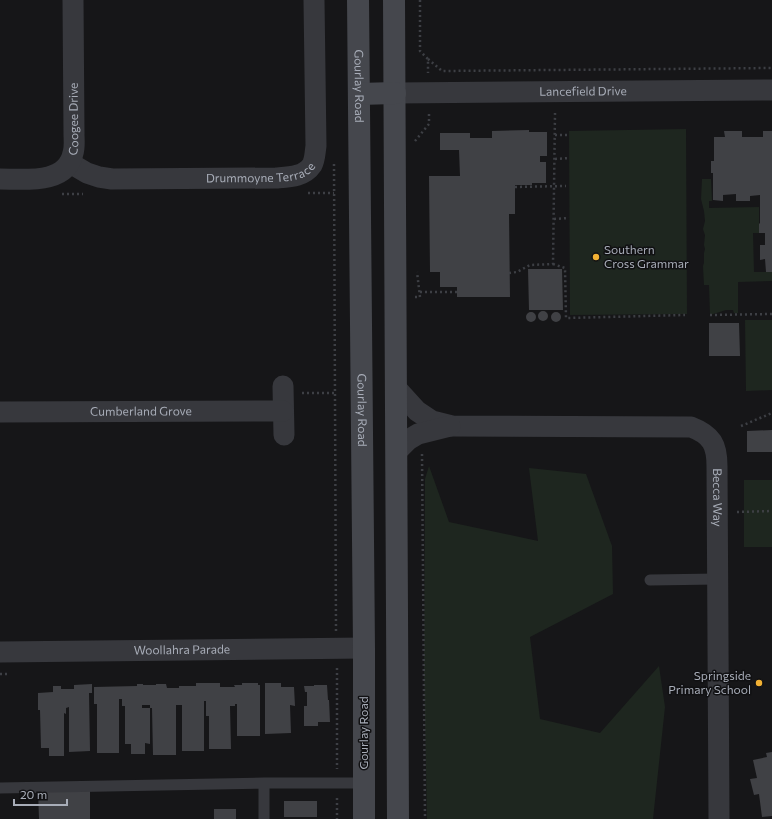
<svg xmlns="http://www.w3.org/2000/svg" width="772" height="819" font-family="Commissioner,sans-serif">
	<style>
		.green { fill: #1e261f }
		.building { fill: #404145; fill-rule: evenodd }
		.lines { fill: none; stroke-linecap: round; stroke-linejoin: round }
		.path { stroke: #3d3f44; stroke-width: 2.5; stroke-dasharray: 2 3; stroke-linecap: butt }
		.lane { stroke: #37383d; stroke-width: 11 }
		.street { stroke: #37383d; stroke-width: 21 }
		.secondary { stroke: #45474d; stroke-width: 22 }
		.poi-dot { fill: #f2b134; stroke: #111113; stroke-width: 1.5 }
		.labels { text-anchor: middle; stroke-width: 3; stroke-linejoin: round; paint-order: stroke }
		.street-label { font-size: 12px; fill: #a8adb8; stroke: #111113 }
		.poi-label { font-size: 12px; fill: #a8adb8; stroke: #111113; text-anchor: start }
	</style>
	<rect width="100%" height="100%" fill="#161618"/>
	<path class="green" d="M 686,129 L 687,314 L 570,315 L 569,131 Z
		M 702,179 L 711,179 L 712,201 L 709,201 L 709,208 L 759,207 L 759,233 L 753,233 L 754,272 L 772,272 L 772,281 L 738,282 L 738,313 L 734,313 L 733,310 L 726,310 L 710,315 L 709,285 L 704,285 L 703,266 L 704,263 L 704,253 L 705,249 L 704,245 L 705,235 L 703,229 L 705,221 L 704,211 L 701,199 Z
		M 745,320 L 772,320 L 772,390 L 746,391 Z
		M 429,466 L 449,522 L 538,541 L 529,468 L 586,474 L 612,546 L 613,594 L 530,637 L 540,719 L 600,733 L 659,666 L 665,707 L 653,819 L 427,819 L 424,673 L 425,479 Z
		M 744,480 L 772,480 L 772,547 L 744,547 Z"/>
	<path class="building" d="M 529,130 L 529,132 L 547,132 L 547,156 L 540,156 L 540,162 L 546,162 L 546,183 L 532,183 L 532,185 L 515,185 L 515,214 L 509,214 L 510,297 L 457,297 L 457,287 L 440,287 L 440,272 L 430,272 L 429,176 L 460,176 L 459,150 L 440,150 L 440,133 L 470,133 L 470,138 L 492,138 L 492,131 Z
		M 724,131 L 742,131 L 742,137 L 763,137 L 763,131 L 772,131 L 772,272 L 766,272 L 765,259 L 760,260 L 760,245 L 765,245 L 765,233 L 759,233 L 759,224 L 760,223 L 760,195 L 750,196 L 750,201 L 736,201 L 736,194 L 723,195 L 723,201 L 713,200 L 713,173 L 711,173 L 711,161 L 714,161 L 714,137 L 725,137 Z
		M 528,269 L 562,269 L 563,310 L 529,310 Z
		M538 316a5 5 0 1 1 10 0a5 5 0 1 1-10 0Z
		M551 317a5 5 0 1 1 10 0a5 5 0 1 1-10 0Z
		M526 317a5 5 0 1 1 10 0a5 5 0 1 1-10 0Z
		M 709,323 L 739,323 L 740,356 L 709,356 Z
		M 772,430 L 772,452 L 747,452 L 747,431 Z
		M 196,683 L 220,683 L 220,687 L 235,687 L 234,685 L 242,685 L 242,683 L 258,683 L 258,685 L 260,685 L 260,736 L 237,736 L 237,704 L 235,704 L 235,706 L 230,706 L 231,749 L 209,749 L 209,716 L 206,716 L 206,701 L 204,701 L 204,751 L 182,751 L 182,705 L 176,705 L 176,755 L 153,755 L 152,708 L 150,708 L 150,744 L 145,743 L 145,754 L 131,754 L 131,744 L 125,744 L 125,706 L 122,706 L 122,699 L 119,699 L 119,753 L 97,753 L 97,704 L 94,704 L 94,687 L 137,686 L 137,684 L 143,684 L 143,685 L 156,685 L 156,684 L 166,684 L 167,688 L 179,688 L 179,686 L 196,686 ZM 142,705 L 150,705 L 150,708 L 142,708 Z
		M 265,683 L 281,683 L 281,687 L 294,687 L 295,706 L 290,705 L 291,733 L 265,734 Z
		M 92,684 L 92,693 L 89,693 L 90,751 L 69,752 L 69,707 L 66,708 L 66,714 L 64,713 L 64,756 L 49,756 L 49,748 L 41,748 L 40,710 L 38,710 L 38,693 L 53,692 L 53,686 L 61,686 L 61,689 L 74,689 L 74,685 Z
		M 314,685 L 327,685 L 328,700 L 329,700 L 330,722 L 318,722 L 318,726 L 304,726 L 304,706 L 307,706 L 307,692 L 305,692 L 304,686 L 314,686 Z
		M 772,752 L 772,816 L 762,817 L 759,794 L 754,795 L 750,779 L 757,778 L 753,760 L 767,757 L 766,753 Z
		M 38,790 L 90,790 L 90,819 L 39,819 Z
		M 284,801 L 317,801 L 317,817 L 284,817 Z
		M 214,809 L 236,809 L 236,819 L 214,819 Z"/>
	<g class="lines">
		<path class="path" d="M 420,0 L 420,51 L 428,59 L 428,73
			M 428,59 L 442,71 L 772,68
			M 555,135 L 569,135
			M 415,141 L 429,124 L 429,112
			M 555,159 L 569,158
			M 334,164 L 336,631
			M 515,187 L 566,186
			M 308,193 L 334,193
			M 62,194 L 83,194
			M 554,219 L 569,218
			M 553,264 L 565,268 L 566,318 L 685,315
			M 509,273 L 517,272 L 530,265 L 553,264 L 555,113
			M 420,292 L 457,292
			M 415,297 L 420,297 L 417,272
			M 710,315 L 772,314
			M 302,393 L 335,393
			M 741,426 L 772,413
			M 422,454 L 425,819
			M 737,512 L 772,511
			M 337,668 L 337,769
			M 0,674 L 9,674
			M 337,798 L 337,819"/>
		<path class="lane" d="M 650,580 L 718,579
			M 0,788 L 264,783
			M 264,819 L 264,783 L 364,783"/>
		<g class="street">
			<path id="s1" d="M 395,93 L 772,90"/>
			<path id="s2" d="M 70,163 L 87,173 L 99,177 L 112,179 L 276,178 C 289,177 304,177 312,165 C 315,160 315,152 316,146 L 314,0"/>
			<path id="s3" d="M 0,179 C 24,179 67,185 73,153 C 75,147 74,140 74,134 L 73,0"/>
			<path d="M 283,386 L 284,435"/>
			<path id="s4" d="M 397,389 L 417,411 L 432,421 L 452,426 L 691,427 C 712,435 717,445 717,466 L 719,819"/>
			<path id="s5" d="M 0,412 L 283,411"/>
			<path d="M 397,451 L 408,440 L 418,434 L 450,426"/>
			<path id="s6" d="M 0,652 L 364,648"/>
		</g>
		<g class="secondary">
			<path id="s7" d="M 358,0 L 364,648 L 364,819"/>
			<path d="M 394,0 L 398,819"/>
			<path d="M 359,94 L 395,93"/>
		</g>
	</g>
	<g class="poi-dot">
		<circle cx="596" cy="257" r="4"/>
		<circle cx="759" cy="683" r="4"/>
	</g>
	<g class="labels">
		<g class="street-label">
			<text dy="4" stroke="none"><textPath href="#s7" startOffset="86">Gourlay Road</textPath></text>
			<text dy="4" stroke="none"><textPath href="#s1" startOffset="188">Lancefield Drive</textPath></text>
			<text dy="4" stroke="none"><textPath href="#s3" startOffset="119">Coogee Drive</textPath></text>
			<text dy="4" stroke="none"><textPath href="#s2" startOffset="195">Drummoyne Terrace</textPath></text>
			<text dy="4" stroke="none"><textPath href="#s7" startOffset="410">Gourlay Road</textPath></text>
			<text dy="4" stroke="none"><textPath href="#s5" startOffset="141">Cumberland Grove</textPath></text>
			<text dy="4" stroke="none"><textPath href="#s4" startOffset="390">Becca Way</textPath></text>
			<text dy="4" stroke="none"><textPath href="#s6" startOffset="182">Woollahra Parade</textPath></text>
			<text transform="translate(364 733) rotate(-90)" y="4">Gourlay Road</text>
		</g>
		<g class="poi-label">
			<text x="604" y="254">Southern<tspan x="604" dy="14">Cross Grammar</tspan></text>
			<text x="751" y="680" text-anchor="end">Springside<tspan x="751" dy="14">Primary School</tspan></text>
		</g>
	</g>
	<path d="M14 799v6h53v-6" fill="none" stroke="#a8adb8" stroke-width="2"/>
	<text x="20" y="799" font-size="12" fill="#a8adb8" stroke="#111113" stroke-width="3" paint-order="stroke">20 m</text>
</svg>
